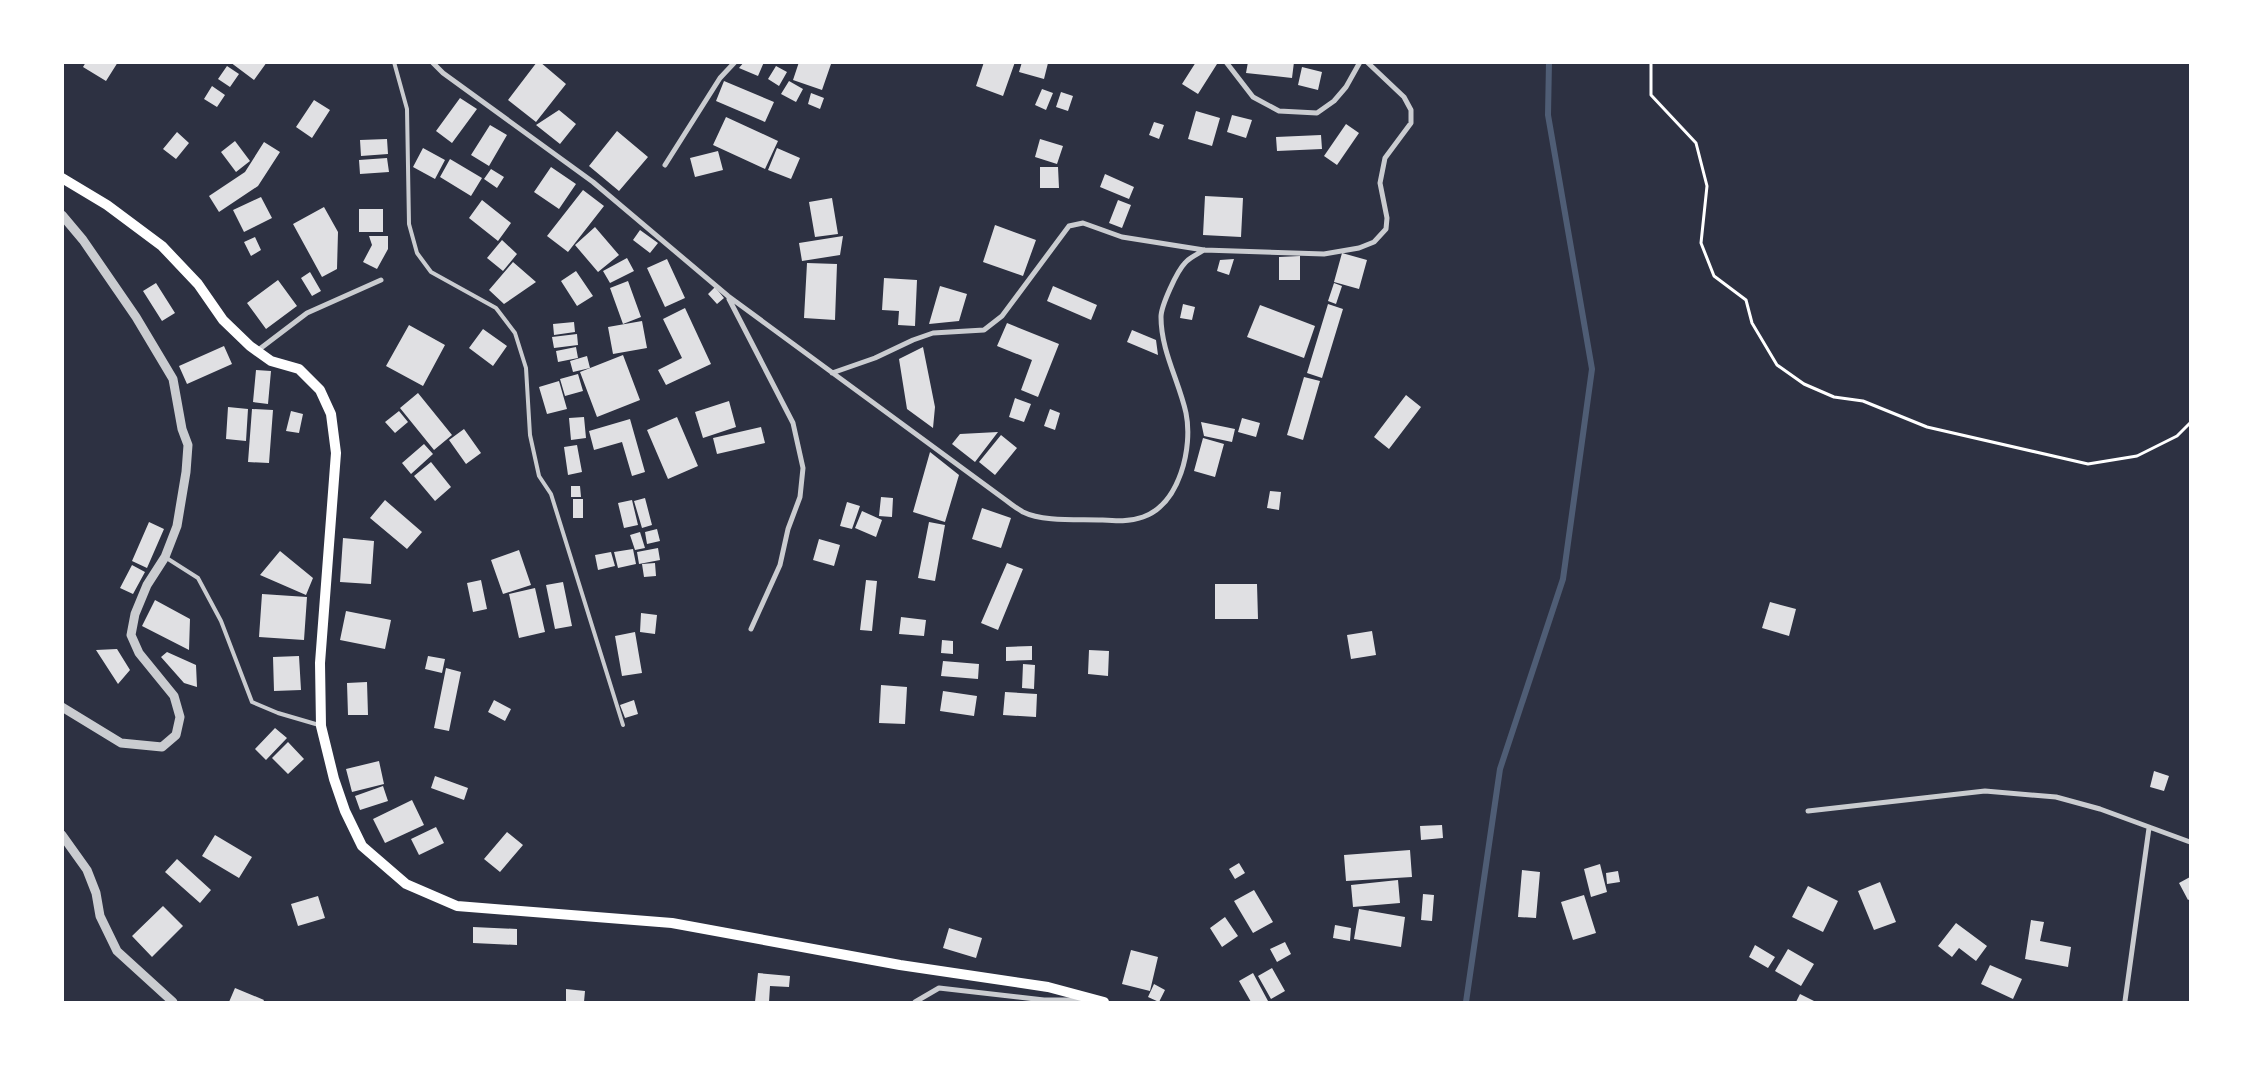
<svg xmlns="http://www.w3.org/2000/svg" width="2253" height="1065" font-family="'Noto Sans',sans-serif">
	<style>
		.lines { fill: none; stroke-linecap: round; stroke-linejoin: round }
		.stream { stroke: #4f5d75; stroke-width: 6 }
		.building { fill: #e0e0e3 }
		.path { stroke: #fff; stroke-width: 3 }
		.service { stroke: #caccd0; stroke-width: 4 }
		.minor { stroke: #caccd0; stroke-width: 5 }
		.tertiary { stroke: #caccd0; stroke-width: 9 }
		.secondary { stroke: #fff; stroke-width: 10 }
	</style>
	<rect width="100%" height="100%" fill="#2d3142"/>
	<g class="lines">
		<path class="stream" d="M 1466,1002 L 1500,769 L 1563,579 L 1592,369 L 1548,115 L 1549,62"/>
	</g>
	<path class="building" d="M 86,62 L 118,62 L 106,81 L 83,67 Z
		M 230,62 L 267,62 L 254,80 Z
		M 537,62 L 540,62 L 566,84 L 536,122 L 508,100 Z
		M 744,62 L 764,62 L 758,76 L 739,68 Z
		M 799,62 L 831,64 L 822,90 L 793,80 Z
		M 984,62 L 1015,62 L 1003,96 L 976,86 Z
		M 1022,62 L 1048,63 L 1044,79 L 1019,72 Z
		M 1196,62 L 1217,64 L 1198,94 L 1182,84 Z
		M 1248,62 L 1294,62 L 1292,78 L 1246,73 Z
		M 227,66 L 239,74 L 230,87 L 218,79 Z
		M 776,66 L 787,72 L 779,86 L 768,79 Z
		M 1302,67 L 1322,72 L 1318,90 L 1298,85 Z
		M 724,81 L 774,102 L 765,122 L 716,101 Z
		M 789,81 L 803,89 L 796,102 L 781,94 Z
		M 212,86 L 225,95 L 217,107 L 204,99 Z
		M 1042,89 L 1053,93 L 1046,110 L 1035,105 Z
		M 1061,92 L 1073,96 L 1068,111 L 1056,107 Z
		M 811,93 L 824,98 L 820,109 L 808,104 Z
		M 460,98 L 477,109 L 452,143 L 436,131 Z
		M 314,100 L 330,110 L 312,138 L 296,127 Z
		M 559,110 L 576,124 L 560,144 L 536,125 Z
		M 1196,111 L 1220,118 L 1212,146 L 1188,139 Z
		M 1232,115 L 1252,120 L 1246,138 L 1227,132 Z
		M 726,117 L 778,141 L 765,169 L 713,145 Z
		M 1154,122 L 1164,125 L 1159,139 L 1149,135 Z
		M 1346,124 L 1359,133 L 1337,165 L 1324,156 Z
		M 490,125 L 507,135 L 489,166 L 471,155 Z
		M 617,131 L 648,157 L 619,191 L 589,166 Z
		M 177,132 L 189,143 L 176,159 L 163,149 Z
		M 1321,135 L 1322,149 L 1277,151 L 1276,137 Z
		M 387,139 L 388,154 L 361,156 L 360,140 Z
		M 1040,139 L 1063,146 L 1057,164 L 1035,157 Z
		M 235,141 L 250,161 L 236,172 L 221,152 Z
		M 264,142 L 280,152 L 258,186 L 219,212 L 209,196 L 245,172 Z
		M 423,148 L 445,160 L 435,179 L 413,167 Z
		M 777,148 L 800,158 L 791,179 L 768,170 Z
		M 718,151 L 723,170 L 695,177 L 690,158 Z
		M 387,158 L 389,172 L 360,174 L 359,160 Z
		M 450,159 L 482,178 L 471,196 L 440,177 Z
		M 551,167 L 576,184 L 559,209 L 534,192 Z
		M 1040,167 L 1058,167 L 1059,188 L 1040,188 Z
		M 491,169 L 504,177 L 497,188 L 484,179 Z
		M 1105,174 L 1134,187 L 1129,199 L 1100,187 Z
		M 583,190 L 604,206 L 568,252 L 547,236 Z
		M 1205,196 L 1243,198 L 1241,237 L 1203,235 Z
		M 261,197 L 272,218 L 244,232 L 233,210 Z
		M 832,198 L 838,234 L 815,237 L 809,202 Z
		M 482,200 L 511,223 L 498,241 L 469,218 Z
		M 1118,200 L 1131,205 L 1122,228 L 1109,223 Z
		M 324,207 L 338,232 L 337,269 L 322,277 L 293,224 Z
		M 359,209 L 383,209 L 383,232 L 359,232 Z
		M 995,225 L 1036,240 L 1023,276 L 983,262 Z
		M 595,227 L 619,255 L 598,272 L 575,245 Z
		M 640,230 L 658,243 L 650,253 L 633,240 Z
		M 369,236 L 388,236 L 388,249 L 377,269 L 363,262 L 372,245 Z
		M 843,236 L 840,255 L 802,261 L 799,243 Z
		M 255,237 L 261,250 L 251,256 L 244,242 Z
		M 502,240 L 517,254 L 503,271 L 487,258 Z
		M 1342,253 L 1367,260 L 1359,289 L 1334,282 Z
		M 1300,256 L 1300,280 L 1279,280 L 1279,257 Z
		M 627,258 L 634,271 L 610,283 L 603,271 Z
		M 667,259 L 685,298 L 665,307 L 647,268 Z
		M 1234,259 L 1229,275 L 1217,271 L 1220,260 Z
		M 513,262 L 536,282 L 504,304 L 489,290 Z
		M 807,263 L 837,264 L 835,320 L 804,318 Z
		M 576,271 L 593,296 L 577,306 L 561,281 Z
		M 310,272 L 321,291 L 312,296 L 301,278 Z
		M 884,278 L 917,280 L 915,326 L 898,325 L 899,311 L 882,310 Z
		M 278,280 L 297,306 L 266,329 L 247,303 Z
		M 628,281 L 641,317 L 623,324 L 610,288 Z
		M 156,283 L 175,313 L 162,321 L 143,291 Z
		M 1334,283 L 1342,286 L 1336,304 L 1328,301 Z
		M 940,286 L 967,294 L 959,321 L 929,324 Z
		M 1053,286 L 1097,305 L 1091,320 L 1047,301 Z
		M 715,287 L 724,298 L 717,304 L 708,294 Z
		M 1183,304 L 1195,307 L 1192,320 L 1180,318 Z
		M 1328,304 L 1343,309 L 1322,378 L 1307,373 Z
		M 1260,305 L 1315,326 L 1304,358 L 1247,337 Z
		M 685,308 L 711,364 L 666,385 L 658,370 L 682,358 L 663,319 Z
		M 642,321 L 647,348 L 613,354 L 608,327 Z
		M 574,322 L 575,332 L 554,335 L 553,324 Z
		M 1007,323 L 1059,344 L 1038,397 L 1021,390 L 1032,360 L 997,346 Z
		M 409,325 L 445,345 L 423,386 L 386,366 Z
		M 483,329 L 507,346 L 493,366 L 469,348 Z
		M 1132,330 L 1156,340 L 1158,355 L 1127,342 Z
		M 577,334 L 578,345 L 554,348 L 552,337 Z
		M 224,346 L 232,364 L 187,384 L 179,366 Z
		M 576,347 L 578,358 L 558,362 L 556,351 Z
		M 923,347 L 935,407 L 933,428 L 907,409 L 899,359 Z
		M 623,355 L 640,400 L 597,417 L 580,372 Z
		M 587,356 L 590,368 L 573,372 L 570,361 Z
		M 256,370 L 271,371 L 268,404 L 253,402 Z
		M 578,374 L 583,391 L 565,396 L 560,379 Z
		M 1304,377 L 1320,381 L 1303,440 L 1287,435 Z
		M 559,381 L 567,409 L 547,414 L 539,387 Z
		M 418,393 L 452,435 L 434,450 L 400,408 Z
		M 1406,395 L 1421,407 L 1389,449 L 1374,437 Z
		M 1015,398 L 1031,404 L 1024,422 L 1009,417 Z
		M 729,401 L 736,427 L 703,438 L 695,412 Z
		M 228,407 L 248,409 L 246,441 L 226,439 Z
		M 252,409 L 273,410 L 269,463 L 248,462 Z
		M 1050,409 L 1060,413 L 1055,430 L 1044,426 Z
		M 291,411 L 303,414 L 299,433 L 286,431 Z
		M 399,411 L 408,422 L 395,433 L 385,422 Z
		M 584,417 L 586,438 L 571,440 L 569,418 Z
		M 677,417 L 698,466 L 668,479 L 647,430 Z
		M 1242,418 L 1260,423 L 1256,437 L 1238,432 Z
		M 630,419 L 645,472 L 632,476 L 622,442 L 594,450 L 589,431 Z
		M 1201,422 L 1235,429 L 1232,442 L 1204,436 Z
		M 761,427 L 765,443 L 717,454 L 713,438 Z
		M 464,429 L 481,453 L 466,464 L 449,440 Z
		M 998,432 L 975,462 L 952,444 L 960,434 Z
		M 1001,435 L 1017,448 L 995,475 L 979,462 Z
		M 1203,438 L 1224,444 L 1215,477 L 1194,471 Z
		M 424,444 L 433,454 L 411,474 L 402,463 Z
		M 577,445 L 582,472 L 568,475 L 564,447 Z
		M 930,452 L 959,475 L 945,522 L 913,512 Z
		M 431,462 L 451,487 L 435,501 L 414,476 Z
		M 571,486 L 580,486 L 581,497 L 571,497 Z
		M 1270,491 L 1281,492 L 1279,510 L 1267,508 Z
		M 881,497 L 893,498 L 892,517 L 879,516 Z
		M 645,498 L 652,525 L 642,528 L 634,501 Z
		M 573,499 L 583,499 L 583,518 L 573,518 Z
		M 385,500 L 422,532 L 407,549 L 370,518 Z
		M 632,500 L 638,525 L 624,528 L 618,503 Z
		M 847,502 L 860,506 L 852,529 L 840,526 Z
		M 982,508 L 1011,518 L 1001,548 L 972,539 Z
		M 862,511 L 882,520 L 876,537 L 855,528 Z
		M 149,522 L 164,529 L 147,568 L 132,561 Z
		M 929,522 L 945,525 L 935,581 L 918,578 Z
		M 657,529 L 660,541 L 647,544 L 645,532 Z
		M 640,532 L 645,548 L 635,550 L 630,535 Z
		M 343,538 L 374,541 L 371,584 L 340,582 Z
		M 819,539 L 840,545 L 834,566 L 813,560 Z
		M 658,548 L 660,560 L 639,564 L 637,552 Z
		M 633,549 L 636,564 L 618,568 L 614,552 Z
		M 519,550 L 531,585 L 503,594 L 491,560 Z
		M 280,551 L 313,578 L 306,595 L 260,575 Z
		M 611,552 L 615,566 L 598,570 L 595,555 Z
		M 655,563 L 656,576 L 644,577 L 642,564 Z
		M 1007,563 L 1023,569 L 998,630 L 981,623 Z
		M 132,565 L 145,572 L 133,594 L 120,588 Z
		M 481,580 L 487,609 L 473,612 L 467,583 Z
		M 866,580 L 877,581 L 872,631 L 860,630 Z
		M 563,582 L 572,626 L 555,629 L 546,585 Z
		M 1215,584 L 1257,584 L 1258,619 L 1215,619 Z
		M 535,588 L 545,632 L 519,638 L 509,594 Z
		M 262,594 L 307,597 L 304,640 L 259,637 Z
		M 155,600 L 190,619 L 189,650 L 142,626 Z
		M 1770,602 L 1796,609 L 1789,636 L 1762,628 Z
		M 346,611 L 391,620 L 385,649 L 340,640 Z
		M 641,613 L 657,615 L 655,634 L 640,632 Z
		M 901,617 L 926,620 L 924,636 L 899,634 Z
		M 1372,631 L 1376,655 L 1351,659 L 1347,635 Z
		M 635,632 L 642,673 L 622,676 L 615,636 Z
		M 942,640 L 953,641 L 953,654 L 941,653 Z
		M 1032,646 L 1032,660 L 1006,661 L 1006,647 Z
		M 117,649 L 130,670 L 118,684 L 96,650 Z
		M 1089,650 L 1109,651 L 1108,676 L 1088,674 Z
		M 167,652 L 196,665 L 197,687 L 184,683 L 161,657 Z
		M 299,656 L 301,690 L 274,691 L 273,657 Z
		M 428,656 L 445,659 L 442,673 L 425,669 Z
		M 943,661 L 979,664 L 978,679 L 941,676 Z
		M 1023,664 L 1035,665 L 1034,689 L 1022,688 Z
		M 446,668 L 461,672 L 449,731 L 434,728 Z
		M 367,682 L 368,715 L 348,715 L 347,683 Z
		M 881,685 L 907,687 L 905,724 L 879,723 Z
		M 943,691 L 977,696 L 974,716 L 940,711 Z
		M 1005,692 L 1037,694 L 1036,717 L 1003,715 Z
		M 494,700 L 511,709 L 505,721 L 488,712 Z
		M 634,700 L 638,714 L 625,718 L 620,705 Z
		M 275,728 L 287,738 L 266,760 L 255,749 Z
		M 288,742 L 304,759 L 288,774 L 272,758 Z
		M 379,761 L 384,784 L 352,792 L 346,769 Z
		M 2154,771 L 2169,776 L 2164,791 L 2150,787 Z
		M 435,776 L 468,788 L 464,800 L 431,788 Z
		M 383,786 L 388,801 L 360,810 L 355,796 Z
		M 412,800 L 424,825 L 385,843 L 373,819 Z
		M 1442,825 L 1443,838 L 1421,840 L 1420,826 Z
		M 436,827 L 444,843 L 419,855 L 411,839 Z
		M 507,832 L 523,845 L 500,872 L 484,859 Z
		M 215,835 L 252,857 L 239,878 L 202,856 Z
		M 1410,850 L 1412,877 L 1346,881 L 1344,855 Z
		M 177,859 L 211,890 L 200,903 L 165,872 Z
		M 1239,863 L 1245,873 L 1235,879 L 1229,869 Z
		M 1600,864 L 1607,892 L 1591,897 L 1584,869 Z
		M 1522,870 L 1540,872 L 1536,918 L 1518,917 Z
		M 1618,871 L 1620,882 L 1607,884 L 1606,873 Z
		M 2190,877 L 2190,899 L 2188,900 L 2179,883 Z
		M 1398,880 L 1400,903 L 1353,907 L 1351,885 Z
		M 1880,882 L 1896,922 L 1874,930 L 1858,891 Z
		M 1808,886 L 1838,901 L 1823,932 L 1792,917 Z
		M 1254,890 L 1273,922 L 1253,933 L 1234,901 Z
		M 1423,894 L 1434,895 L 1432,921 L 1421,920 Z
		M 1584,895 L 1596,933 L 1573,940 L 1561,902 Z
		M 318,896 L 325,918 L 298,926 L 291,904 Z
		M 163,906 L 183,926 L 152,957 L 132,936 Z
		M 1359,909 L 1405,917 L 1401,947 L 1354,939 Z
		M 1225,917 L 1238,936 L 1222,947 L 1210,928 Z
		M 2031,920 L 2044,922 L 2040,941 L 2071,947 L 2068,967 L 2025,959 Z
		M 1956,923 L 1987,946 L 1976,961 L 1959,948 L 1952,957 L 1938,946 Z
		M 1335,925 L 1351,928 L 1350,941 L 1333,938 Z
		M 473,927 L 517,929 L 517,945 L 473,943 Z
		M 949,928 L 982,938 L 976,958 L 943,948 Z
		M 1285,942 L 1291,954 L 1277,962 L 1270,949 Z
		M 1755,945 L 1775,957 L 1768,968 L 1749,957 Z
		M 1788,949 L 1814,964 L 1801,986 L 1775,971 Z
		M 1131,950 L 1158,957 L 1150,991 L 1122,984 Z
		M 1990,965 L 2022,979 L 2013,999 L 1981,984 Z
		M 1272,968 L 1285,991 L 1271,999 L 1258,976 Z
		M 758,973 L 790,976 L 789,987 L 770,986 L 769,1002 L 755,1002 Z
		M 1253,973 L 1268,1001 L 1266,1002 L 1251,1002 L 1239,981 Z
		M 1154,984 L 1165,990 L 1159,1002 L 1148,997 Z
		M 235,988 L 264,1000 L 263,1002 L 229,1002 Z
		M 566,989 L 585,991 L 584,1002 L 566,1002 Z
		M 1800,994 L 1816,1002 L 1796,1002 Z"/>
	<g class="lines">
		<path class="path" d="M 1651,62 L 1651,95 L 1696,143 L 1707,186 L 1701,243 L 1714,276 L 1746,300 L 1752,323 L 1777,365 L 1804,384 L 1834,397 L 1863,401 L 1927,427 L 2088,464 L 2137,456 L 2177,436 L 2190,423"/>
		<path class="service" d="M 394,62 L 407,109 L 409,224 L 417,253 L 431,272 L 496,308 L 515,333 L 526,368 L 530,435 L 539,476 L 551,494 L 623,725
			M 165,557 L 198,578 L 221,621 L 252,702 L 278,713 L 319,725"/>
		<path class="minor" d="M 432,62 L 443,73 L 593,182 L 728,296 L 1007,501 C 1012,505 1018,509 1023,512 C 1043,522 1079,519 1102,520 C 1116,521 1129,522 1143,517 C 1180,504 1193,447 1186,413 C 1179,381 1161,351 1161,317 C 1161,306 1177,271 1185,263 C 1190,257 1198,254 1204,250
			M 1226,62 L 1253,97 L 1279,111 L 1317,113 L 1334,101 L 1346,87 L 1360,62
			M 665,165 L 720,78 L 735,62
			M 729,299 L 793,423 L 803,468 L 800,497 L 788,529 L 780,565 L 751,629
			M 257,351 L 307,313 L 381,280
			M 832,373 L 875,358 L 913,340 L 933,333 L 984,330 L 1002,316 L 1069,226 L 1083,223 L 1122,237 L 1204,250 L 1324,254 L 1359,248 L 1374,242 L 1386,229 L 1387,218 L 1380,183 L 1385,158 L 1411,123 L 1411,110 L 1404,97 L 1367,62
			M 1808,811 L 1985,791 L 2056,797 L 2100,809 L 2190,842
			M 2125,1001 L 2149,828
			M 915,1002 L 939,988 L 1044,1000 L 1082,1000"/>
		<path class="tertiary" d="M 62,215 L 83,240 L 136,317 L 173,379 L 182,429 L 188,445 L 186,472 L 177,526 L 165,557 L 147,585 L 135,614 L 131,635 L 139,653 L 174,696 L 180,717 L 176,735 L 162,747 L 121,743 L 62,707
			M 62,835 L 87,870 L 96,893 L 100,916 L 117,951 L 173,1002"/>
		<path class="secondary" d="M 62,178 L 107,205 L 162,246 L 198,284 L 223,320 L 250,346 L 271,361 L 299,369 L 320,390 L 331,414 L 336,453 L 320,663 L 321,726 L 334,779 L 345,811 L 362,846 L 406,884 L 457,906 L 672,923 L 900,965 L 1048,987 L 1104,1002"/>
	</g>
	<rect width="2253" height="1065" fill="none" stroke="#ffffff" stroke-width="128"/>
</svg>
